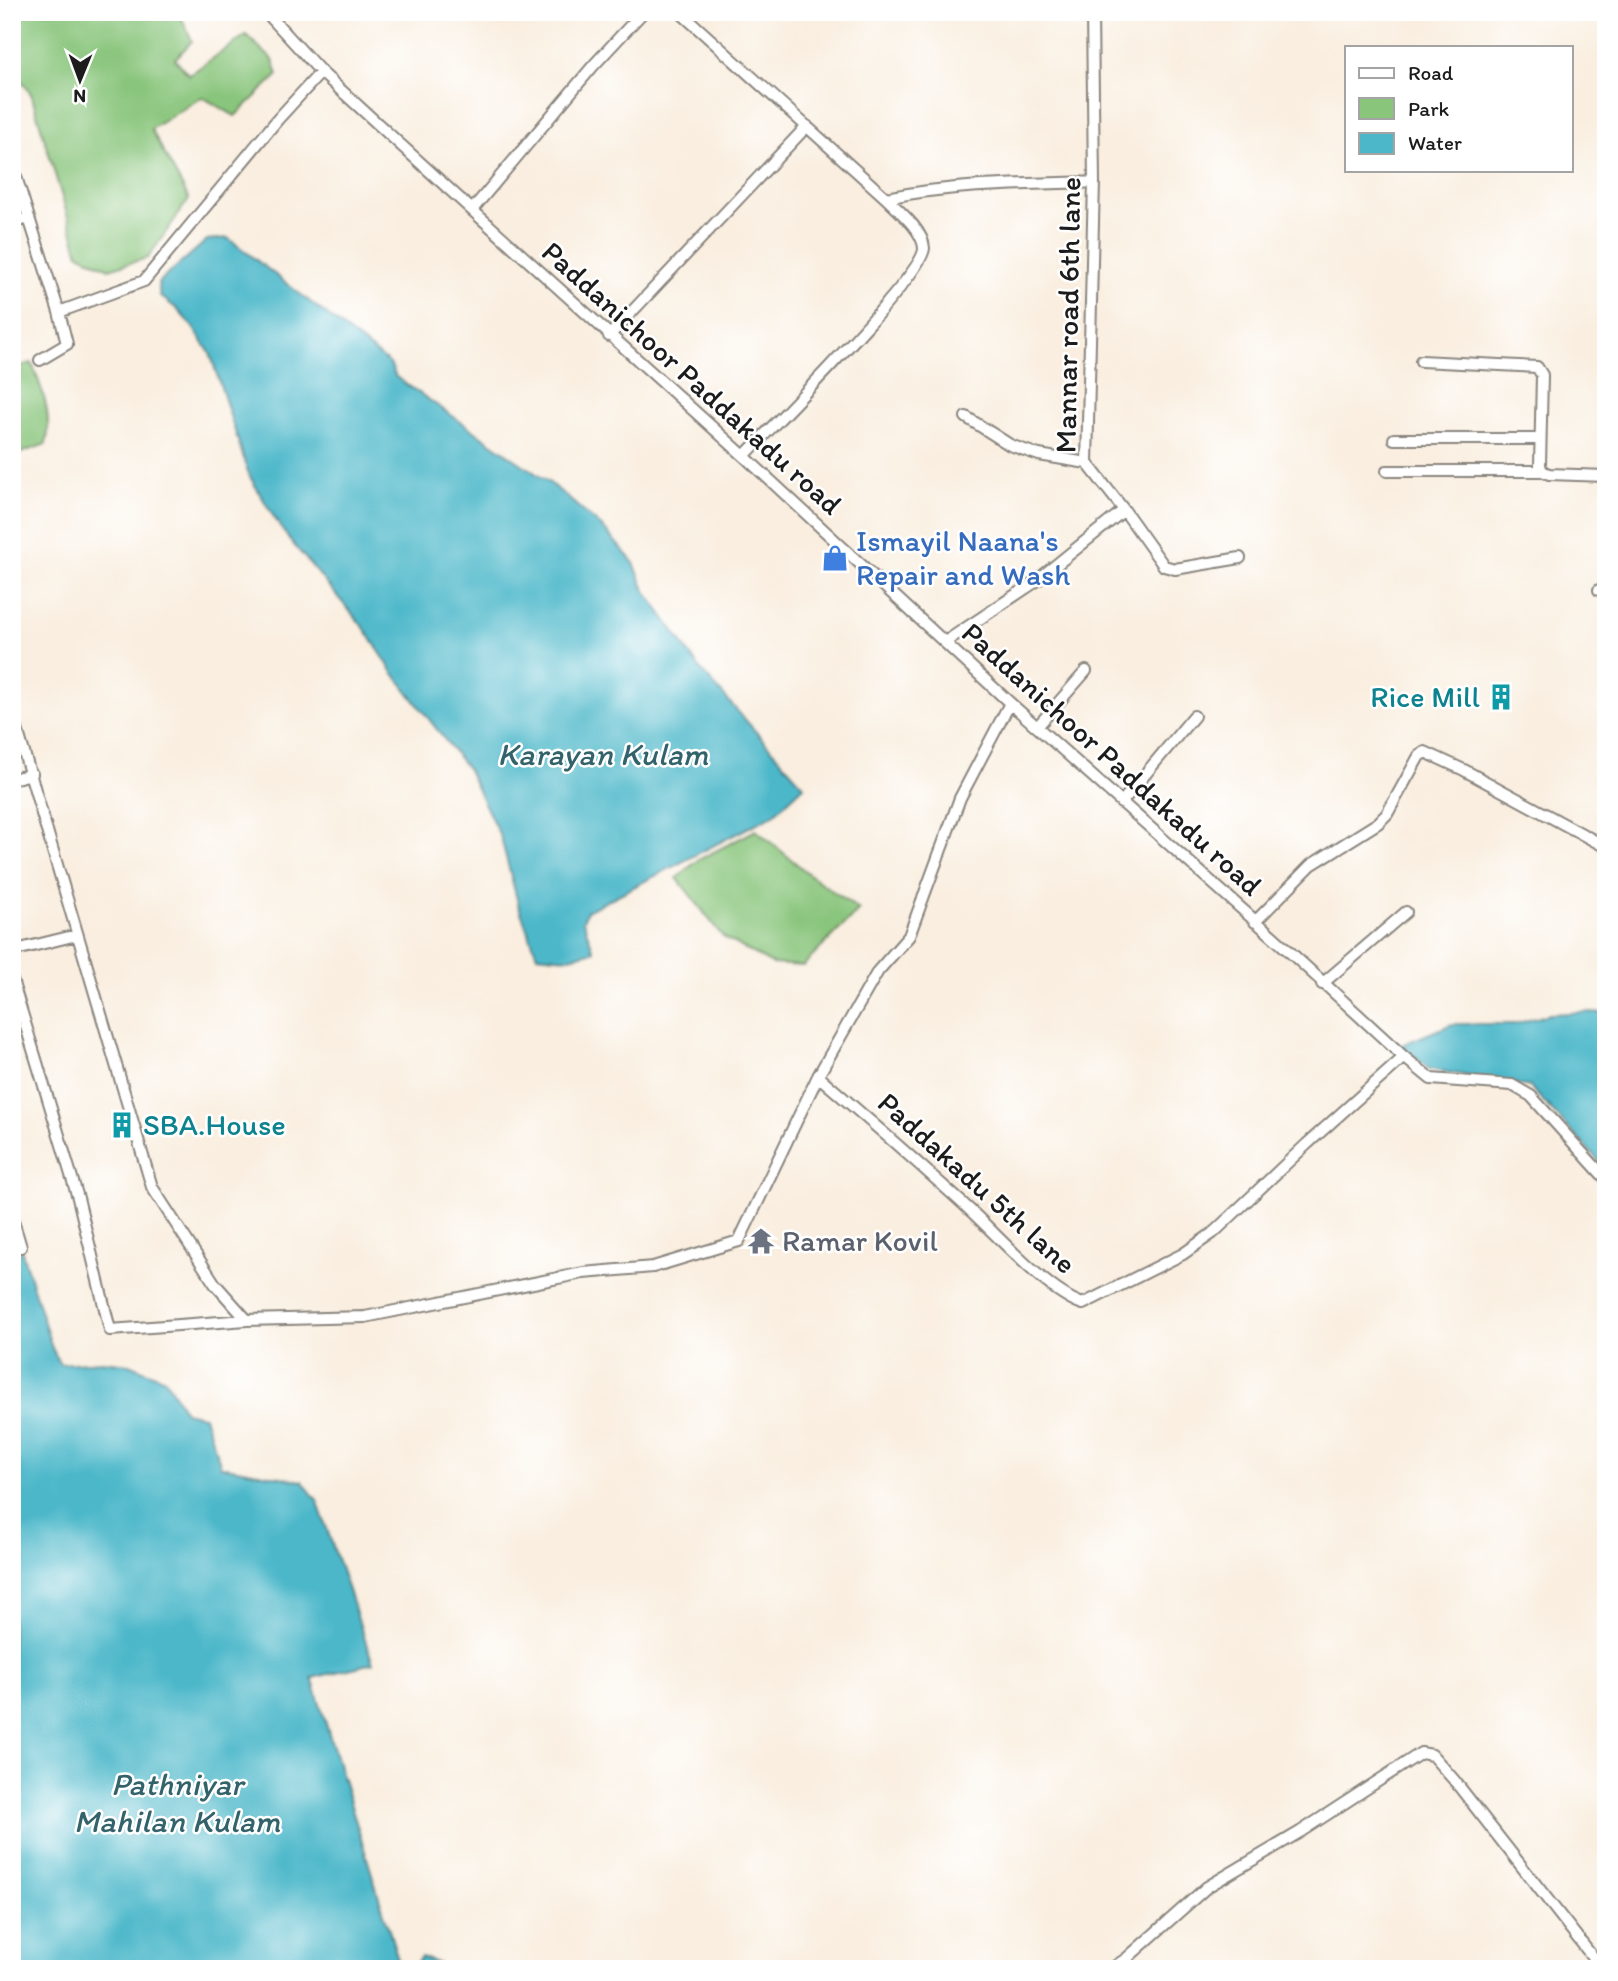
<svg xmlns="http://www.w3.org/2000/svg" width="1618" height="1981" font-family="Itim,sans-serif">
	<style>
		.green { fill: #89c57b; stroke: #52704c; stroke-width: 2 }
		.water { fill: #4cb7c9; stroke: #346a72; stroke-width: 2 }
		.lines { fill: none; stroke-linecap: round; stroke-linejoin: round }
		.street-casing { stroke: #8a857e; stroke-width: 14 }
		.street { stroke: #fff; stroke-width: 10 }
		.labels { text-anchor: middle; stroke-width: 5; stroke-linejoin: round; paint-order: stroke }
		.street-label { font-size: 30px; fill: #1c1c1c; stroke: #fff }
		.shop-label { font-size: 30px; fill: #366cbe; stroke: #fff; text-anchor: start }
		.culture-label { font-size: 30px; fill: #0d838f; stroke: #fff; text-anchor: end }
		.worship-label { font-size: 30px; fill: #5b616d; stroke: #fff; text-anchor: start }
		.water-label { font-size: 32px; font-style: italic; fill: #32626a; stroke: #fff }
	</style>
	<rect width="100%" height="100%" fill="#fff"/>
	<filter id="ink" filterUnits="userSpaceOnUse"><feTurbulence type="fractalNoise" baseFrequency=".0143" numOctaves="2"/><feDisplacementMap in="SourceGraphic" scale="14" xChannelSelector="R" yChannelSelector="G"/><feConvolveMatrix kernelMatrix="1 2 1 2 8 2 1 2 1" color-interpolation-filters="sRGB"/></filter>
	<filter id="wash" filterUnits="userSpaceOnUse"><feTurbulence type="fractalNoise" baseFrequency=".00686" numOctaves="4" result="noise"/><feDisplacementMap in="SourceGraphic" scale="28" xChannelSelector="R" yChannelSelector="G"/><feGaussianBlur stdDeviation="1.57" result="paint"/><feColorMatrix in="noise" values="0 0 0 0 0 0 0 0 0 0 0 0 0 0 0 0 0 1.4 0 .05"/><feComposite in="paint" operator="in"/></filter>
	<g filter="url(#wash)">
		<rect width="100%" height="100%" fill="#f9eedf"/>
		<path class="green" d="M 12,12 L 179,12 L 192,41 L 175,59 L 189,75 L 246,35 L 273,60 L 278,75 L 235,116 L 202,97 L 151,129 L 189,199 L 148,258 L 109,269 L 79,254 L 31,94 L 12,67 Z
			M 32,363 C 42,389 53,416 46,444 L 12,456 L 12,368 Z
			M 756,830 L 810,875 L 859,910 L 803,966 L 772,964 L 723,937 L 677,878 L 698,860 Z"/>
		<path class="water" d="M 228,238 L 390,364 L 396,377 L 554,486 L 605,530 L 634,563 L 645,590 L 701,670 L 804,786 L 773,815 L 587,911 L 583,921 L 594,951 L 566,958 L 537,955 L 519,907 L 501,838 L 468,770 L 392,671 L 365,629 L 288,538 L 272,514 L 249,475 L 210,353 L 192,326 L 177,309 L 160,296 L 158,283 L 207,240 Z
			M 1589,1012 L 1606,1013 L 1606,1169 L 1530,1087 L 1429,1069 L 1401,1045 L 1452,1024 L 1515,1024 L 1550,1014 Z
			M 22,1252 L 52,1348 L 60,1364 L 102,1361 L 129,1364 L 165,1379 L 185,1412 L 204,1416 L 221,1466 L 302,1481 L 317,1500 L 373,1663 L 312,1678 L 401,1969 L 12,1969 L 12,1253 Z
			M 421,1957 L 452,1969 L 412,1969 Z"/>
	</g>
	<g filter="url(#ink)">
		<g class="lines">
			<g class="street-casing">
				<path id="street" d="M 266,12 L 321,72 L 472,210 L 744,456 L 1010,703 L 1279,942 L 1404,1057 L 1431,1079 L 1512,1085 L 1531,1096 L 1606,1179
					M 680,12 L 886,198 C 955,184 1024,184 1094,182
					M 12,164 L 29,218
					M 472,210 L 593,66 L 643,12
					M 12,223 L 29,218 L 59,312 L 144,281 L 278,119 L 321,72
					M 609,336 L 807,126
					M 40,360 L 67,344 L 59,312
					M 1421,361 L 1537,367 L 1542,375 L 1540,465 L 1542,471 L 1549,474 L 1606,476
					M 966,417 L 1010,445 L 1039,455 L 1087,463
					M 1394,439 L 1540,439
					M 744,456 C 770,428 925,274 924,248 C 923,230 898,210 886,198
					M 1387,471 L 1542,471
					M 1124,510 L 1164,566 L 1175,569 L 1240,558
					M 1599,590 L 1606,591
					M 945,642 L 1035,582 L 1124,510 L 1087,463 L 1094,182 L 1092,12
					M 12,712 L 152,1187 L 215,1284 L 247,1320
					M 1037,727 L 1086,671
					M 12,779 L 32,774
					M 1121,803 L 1194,716
					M 1255,922 L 1311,865 L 1378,823 L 1387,814 L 1419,756 L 1425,752 L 1464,770 L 1606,847
					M 12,951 L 77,935
					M 12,980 L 78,1198 L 110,1330 L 247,1320 L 365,1317 L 583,1273 L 653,1267 L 739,1241 L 818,1076 L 878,971 L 909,936 L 960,798 L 1010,703
					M 1322,984 L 1406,912
					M 818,1076 C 870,1121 921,1165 972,1212 C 1000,1238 1049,1293 1083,1304 L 1183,1254 L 1213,1233 L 1307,1144 L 1404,1057
					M 12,1217 L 21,1247
					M 1111,1969 L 1126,1959
					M 1133,1969 L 1126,1959 L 1207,1887 L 1300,1832 L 1421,1753 L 1432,1755 L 1454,1780 L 1602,1969"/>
			</g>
			<use href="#street" class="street"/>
		</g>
	</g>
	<defs>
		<g id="shop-bare" transform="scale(2.1)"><path d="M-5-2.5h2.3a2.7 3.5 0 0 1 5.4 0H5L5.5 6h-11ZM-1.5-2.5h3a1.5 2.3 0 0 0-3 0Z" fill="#3f7fe0" stroke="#fff" stroke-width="2.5" paint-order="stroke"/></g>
		<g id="building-bare" transform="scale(2.1)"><path d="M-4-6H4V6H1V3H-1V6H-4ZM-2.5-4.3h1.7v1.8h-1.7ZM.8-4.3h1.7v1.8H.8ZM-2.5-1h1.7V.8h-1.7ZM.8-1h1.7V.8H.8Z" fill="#0f9aa8" stroke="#fff" stroke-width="2.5" paint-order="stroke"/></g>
		<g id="temple-bare" transform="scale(2.1)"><path d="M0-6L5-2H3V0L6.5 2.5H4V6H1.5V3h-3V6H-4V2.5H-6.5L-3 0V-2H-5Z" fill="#6b7280" stroke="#fff" stroke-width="2.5" paint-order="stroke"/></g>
	</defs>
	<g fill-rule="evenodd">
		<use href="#shop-bare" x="835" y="558"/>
		<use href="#building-bare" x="1501" y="697"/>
		<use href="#building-bare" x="122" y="1125"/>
		<use href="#temple-bare" x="761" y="1241"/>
	</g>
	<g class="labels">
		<g class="street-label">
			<text transform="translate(1068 315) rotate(-89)" y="10">Mannar road 6th lane</text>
			<text transform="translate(692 378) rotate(42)" y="10">Paddanichoor Paddakadu road</text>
			<text transform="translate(1112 759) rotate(42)" y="10">Paddanichoor Paddakadu road</text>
			<text transform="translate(977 1183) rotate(42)" y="10">Paddakadu 5th lane</text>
		</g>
		<g class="shop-label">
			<text x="856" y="551">Ismayil Naana's<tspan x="856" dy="34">Repair and Wash</tspan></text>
		</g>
		<g class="culture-label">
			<text x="1480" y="707">Rice Mill</text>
			<text x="143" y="1135" text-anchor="start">SBA.House</text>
		</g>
		<g class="worship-label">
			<text x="782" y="1251">Ramar Kovil</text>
		</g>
		<g class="water-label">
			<text x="603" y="765">Karayan Kulam</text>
			<text x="177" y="1795">Pathniyar<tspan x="177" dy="37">Mahilan Kulam</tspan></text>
		</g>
	</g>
	<rect width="1618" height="1981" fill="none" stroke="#fff" stroke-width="42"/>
	<rect x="1345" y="46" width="228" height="126" fill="#ffffff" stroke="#a4a4a4" stroke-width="2"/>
	<rect x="1359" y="68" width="35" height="10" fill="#ffffff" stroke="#a4a4a4" stroke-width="2"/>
	<text x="1408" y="80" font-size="21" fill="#1c1c1c">Road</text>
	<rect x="1359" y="98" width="35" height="21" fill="#89c57b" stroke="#a4a4a4" stroke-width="2"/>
	<text x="1408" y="116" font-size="21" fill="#1c1c1c">Park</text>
	<rect x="1359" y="133" width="35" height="21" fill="#4cb7c9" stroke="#a4a4a4" stroke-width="2"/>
	<text x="1408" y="150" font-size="21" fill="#1c1c1c">Water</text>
	<g transform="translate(80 80) rotate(181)" stroke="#ffffff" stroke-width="5" paint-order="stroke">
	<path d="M0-5L12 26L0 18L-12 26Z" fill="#1c1c1c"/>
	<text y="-10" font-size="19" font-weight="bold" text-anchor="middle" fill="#1c1c1c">N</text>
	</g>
</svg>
